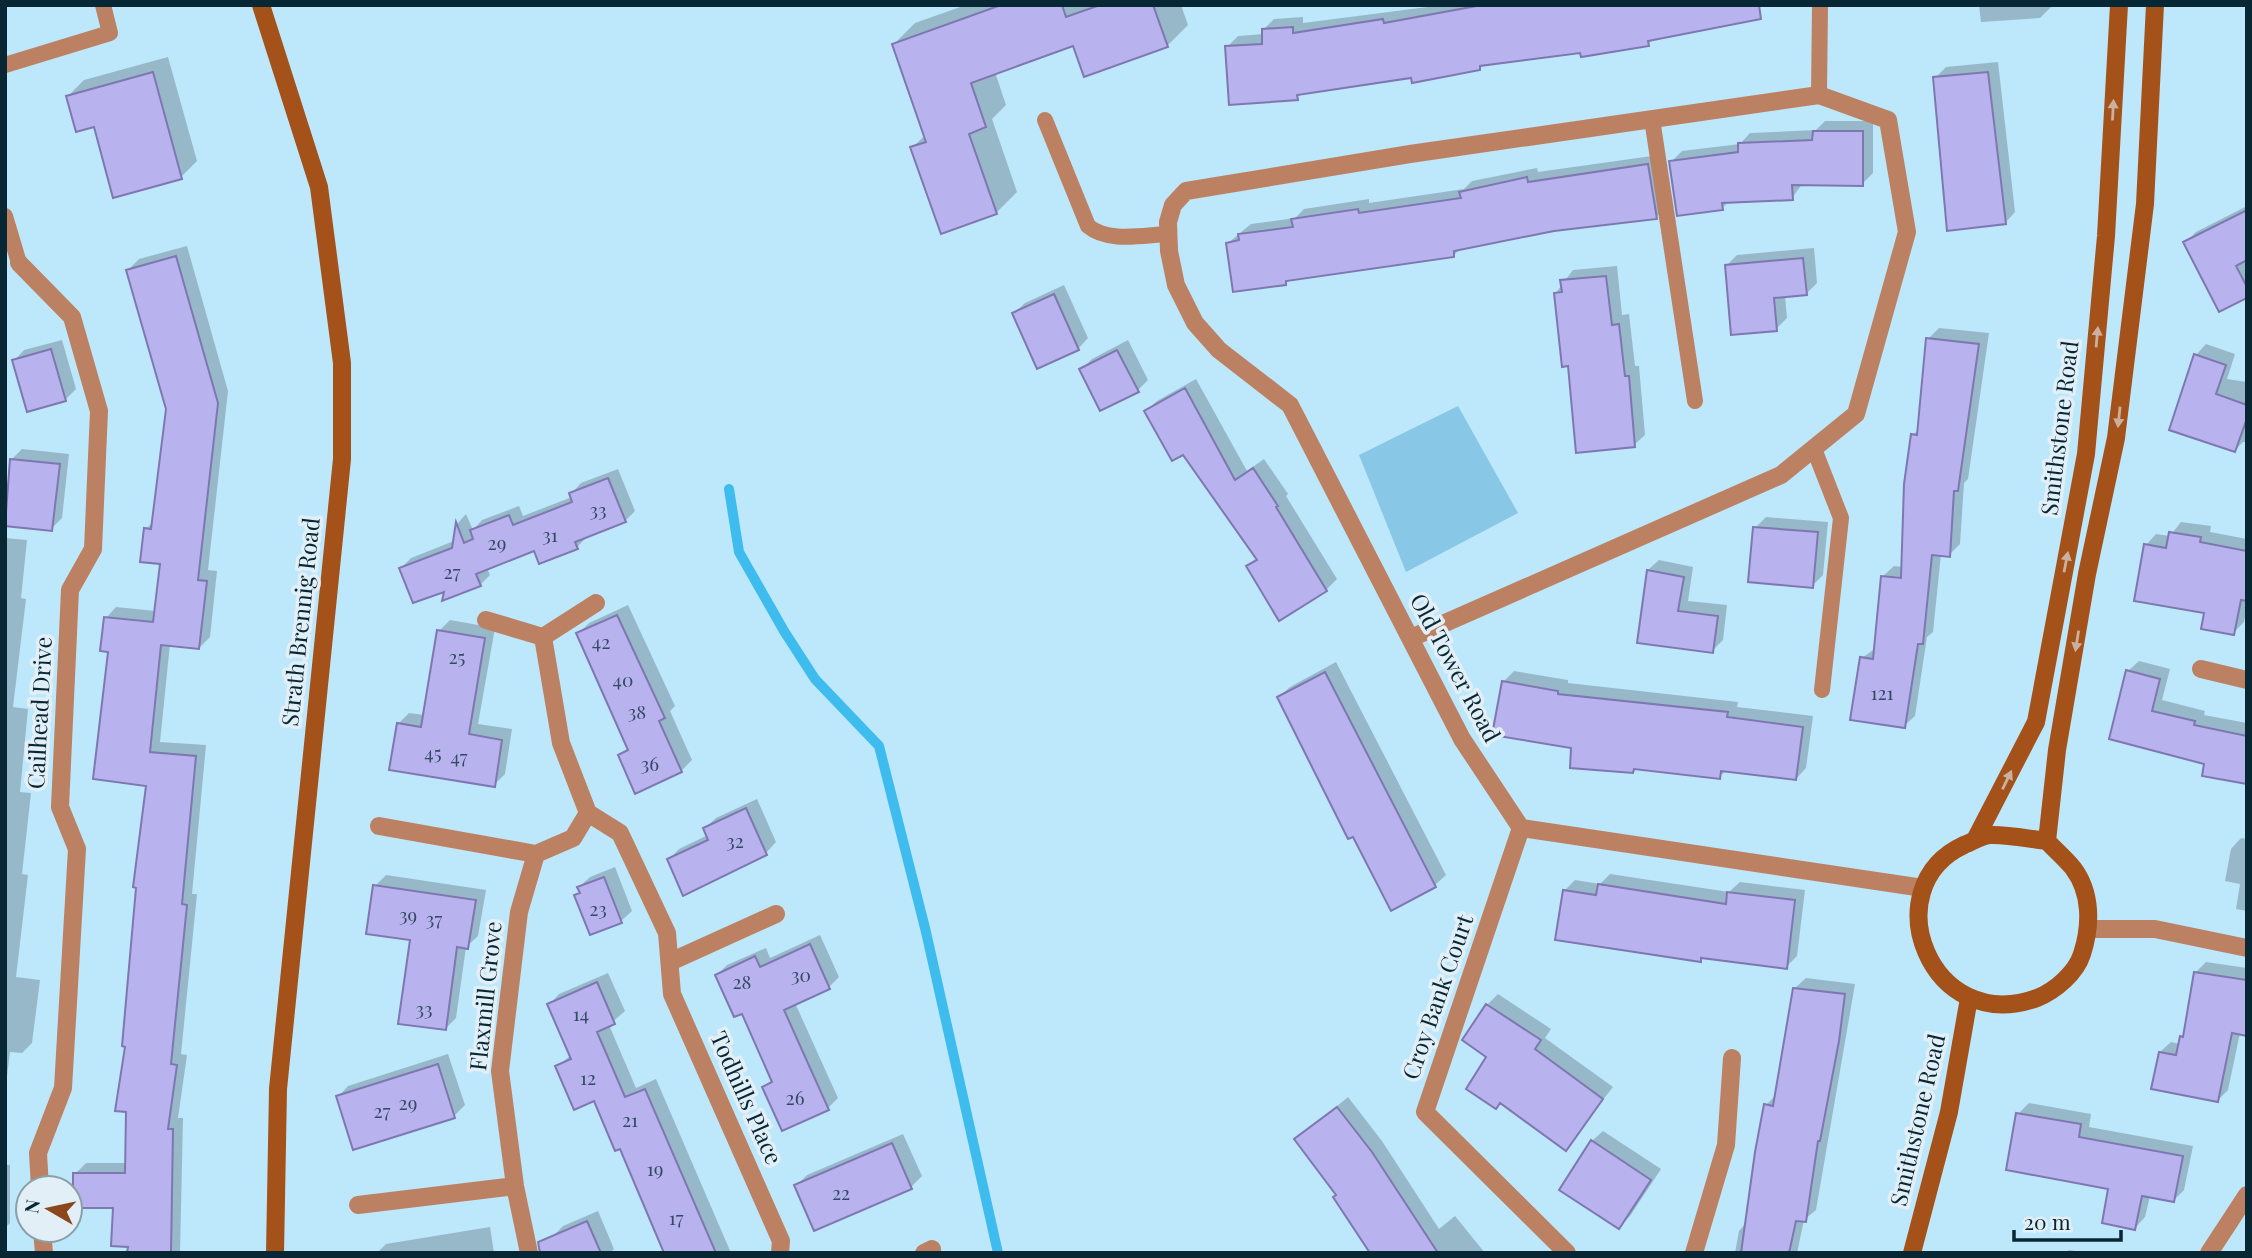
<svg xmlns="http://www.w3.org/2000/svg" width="2252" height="1258" font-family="'Playfair Display',serif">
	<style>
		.green { fill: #88c8e6 }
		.shadow { fill: #0003 }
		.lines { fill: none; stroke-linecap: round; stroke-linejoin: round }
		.stream { stroke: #3fbcee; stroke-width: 10 }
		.building { fill: #b8b2ef; stroke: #7e77b0; stroke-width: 2 }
		.lane { stroke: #bc8162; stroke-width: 16 }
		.street { stroke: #bc8162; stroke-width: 18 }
		.secondary { stroke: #a5511a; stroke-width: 18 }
		.oneway { fill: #cab09e }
		.labels { text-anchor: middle; stroke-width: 7; stroke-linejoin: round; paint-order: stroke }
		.number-label { font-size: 19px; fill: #344a63 }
		.street-label { font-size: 23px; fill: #082734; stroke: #e2eff6 }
	</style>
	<rect width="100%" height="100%" fill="#bde7fb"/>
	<path class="green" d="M 1458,406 L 1518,513 L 1406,572 L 1359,455 Z"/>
	<path class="shadow" d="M 966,5 L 1181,5 L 1188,25 L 1167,46 L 1074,44 L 995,72 L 1006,105 L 992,119 L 1017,192 L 996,213 L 912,148 L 925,135 L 894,44 L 915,23 Z
		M 1443,5 L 1729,5 L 1655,38 L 1648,44 L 1484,64 L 1479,69 L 1302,92 L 1297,98 L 1227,47 L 1238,36 L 1264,34 L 1263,30 L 1274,19 L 1303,17 L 1303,23 Z
		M 1979,5 L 2053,5 L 2040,18 L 1981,22 Z
		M 168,57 L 197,161 L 181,177 L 68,96 L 84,80 Z
		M 1998,62 L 2015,212 L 2005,223 L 1935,78 L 1946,67 Z
		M 1825,121 L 1873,121 L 1873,173 L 1862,184 L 1803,183 L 1792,198 L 1730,201 L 1722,208 L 1671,162 L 1682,151 L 1740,144 L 1750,133 L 1816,130 Z
		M 1659,155 L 1667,206 L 1656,217 L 1510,237 L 1461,248 L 1454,255 L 1291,278 L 1286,283 L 1228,243 L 1251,224 L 1295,218 L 1304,209 L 1369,199 L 1369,203 L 1464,189 L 1472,181 L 1537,168 L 1538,172 Z
		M 2247,206 L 2247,296 L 2185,243 L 2196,232 Z
		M 187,246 L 228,391 L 208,570 L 217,571 L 210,637 L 199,648 L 170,644 L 160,742 L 206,745 L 192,894 L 197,894 L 181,1054 L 187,1055 L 178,1118 L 183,1118 L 180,1253 L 130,1253 L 114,1206 L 75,1174 L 86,1163 L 127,1163 L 127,1045 L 148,785 L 110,650 L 106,618 L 116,607 L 156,611 L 161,563 L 146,529 L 154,521 L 167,409 L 128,270 L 139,259 Z
		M 1814,248 L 1817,283 L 1806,294 L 1785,296 L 1787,318 L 1776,329 L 1726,266 L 1737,255 Z
		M 1617,266 L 1622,315 L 1629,314 L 1635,366 L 1639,366 L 1645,435 L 1634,445 L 1555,294 L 1573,270 Z
		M 1064,285 L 1088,338 L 1078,349 L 1014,313 L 1025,303 Z
		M 1939,328 L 1989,333 L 1968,479 L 1964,483 L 1960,544 L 1949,555 L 1941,554 L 1933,632 L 1927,637 L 1915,716 L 1904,726 L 1862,658 L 1876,648 L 1883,576 L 1894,566 L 1903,567 L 1913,435 L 1919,429 L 1928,339 Z
		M 62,340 L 76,389 L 65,400 L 14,361 L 24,350 Z
		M 1128,340 L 1148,380 L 1138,390 L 1081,370 L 1092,359 Z
		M 2206,344 L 2235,354 L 2227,379 L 2247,382 L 2247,442 L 2243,442 L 2235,450 L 2196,355 Z
		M 1196,379 L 1247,471 L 1264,459 L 1288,494 L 1286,496 L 1337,579 L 1326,590 L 1248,566 L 1257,557 L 1183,453 L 1146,411 L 1157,401 Z
		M 22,449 L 69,454 L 62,518 L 51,529 L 5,524 L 11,460 Z
		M 618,469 L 635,511 L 625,521 L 587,537 L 577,547 L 535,549 L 487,568 L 490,575 L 480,585 L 446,589 L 401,568 L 411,558 L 454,541 L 458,523 L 466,514 L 473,530 L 482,520 L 519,506 L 523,516 L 572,497 L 571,494 L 581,483 Z
		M 1766,517 L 1828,522 L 1823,575 L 1812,586 L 1755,528 Z
		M 2181,522 L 2211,526 L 2210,532 L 2247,539 L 2247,609 L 2244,622 L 2233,633 L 2207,611 L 2146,545 L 2156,534 L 2170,536 Z
		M 5,538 L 27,540 L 21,598 L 26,599 L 13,707 L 28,709 L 20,792 L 31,793 L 22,874 L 28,875 L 16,977 L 40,980 L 32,1043 L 22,1053 L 10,1052 L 5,1092 Z
		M 1659,560 L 1693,567 L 1688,601 L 1727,605 L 1723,640 L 1712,651 L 1639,641 L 1648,570 Z
		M 628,605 L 675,706 L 670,711 L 692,760 L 681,771 L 620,756 L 629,747 L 578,634 L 589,623 Z
		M 450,620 L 495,628 L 478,724 L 512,729 L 505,774 L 494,785 L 398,724 L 409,713 L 425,715 L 439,631 Z
		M 2139,661 L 2170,669 L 2162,700 L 2205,711 L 2204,715 L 2247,723 L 2247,778 L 2206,762 L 2111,738 L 2128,671 Z
		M 1336,662 L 1446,875 L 1435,885 L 1392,909 L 1279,697 L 1290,687 Z
		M 1514,671 L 1568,680 L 1568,683 L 1738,702 L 1737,707 L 1813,716 L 1806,768 L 1796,779 L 1727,770 L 1719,777 L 1636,768 L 1633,771 L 1573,747 L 1503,682 Z
		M 757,799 L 776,842 L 766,853 L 669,859 L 679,849 L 708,835 L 705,828 L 716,818 Z
		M 2241,838 L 2247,839 L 2247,911 L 2236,909 L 2240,884 L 2225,881 L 2231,849 Z
		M 615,867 L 632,911 L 621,921 L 576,896 L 581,891 L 579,887 L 590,877 Z
		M 1610,874 L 1729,892 L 1740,882 L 1805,890 L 1797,956 L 1786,967 L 1704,957 L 1700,960 L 1564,891 L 1575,880 L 1600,884 Z
		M 386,875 L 486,890 L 478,936 L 466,947 L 456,1018 L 445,1029 L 412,939 L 375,886 Z
		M 820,935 L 839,977 L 829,987 L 795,1003 L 838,1098 L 828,1108 L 764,1087 L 773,1079 L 743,1012 L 717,975 L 727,965 L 766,948 L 770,958 Z
		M 2206,962 L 2247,968 L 2247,1034 L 2240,1033 L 2228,1090 L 2217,1101 L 2160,1052 L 2171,1042 L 2180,1044 L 2186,1033 L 2195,973 Z
		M 608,973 L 625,1011 L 609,1025 L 636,1088 L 656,1079 L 731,1253 L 666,1253 L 621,1147 L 595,1099 L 557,1067 L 571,1055 L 549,1005 L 559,994 Z
		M 1806,978 L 1855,984 L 1816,1210 L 1804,1220 L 1797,1253 L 1735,1253 L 1739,1231 L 1747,1222 L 1766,1105 L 1776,1095 L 1795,988 Z
		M 1498,994 L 1551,1029 L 1545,1038 L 1613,1087 L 1565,1148 L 1489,1056 L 1487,1005 Z
		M 448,1054 L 465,1105 L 454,1116 L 338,1097 L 348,1086 Z
		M 1348,1097 L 1382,1141 L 1439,1229 L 1455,1216 L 1485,1253 L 1390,1253 L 1338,1194 L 1296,1140 Z
		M 2029,1103 L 2091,1114 L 2089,1127 L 2193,1146 L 2184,1190 L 2174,1200 L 2150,1196 L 2145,1217 L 2135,1228 L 2110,1187 L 2018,1114 Z
		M 1603,1131 L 1661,1169 L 1630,1216 L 1619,1227 L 1592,1141 Z
		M 903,1134 L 922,1176 L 911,1187 L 796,1186 L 807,1175 Z
		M 5,1165 L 10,1165 L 10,1223 L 5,1228 Z
		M 598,1211 L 614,1249 L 610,1253 L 559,1253 L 552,1237 L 563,1226 Z
		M 490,1227 L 494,1253 L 377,1253 L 386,1244 Z
		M 2069,1250 L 2086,1253 L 2066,1253 Z"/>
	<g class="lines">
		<path class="stream" d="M 729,489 L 739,552 L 784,631 L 815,679 L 879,746 L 926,932 L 998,1253"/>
	</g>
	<path class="building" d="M 1001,5 L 1062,5 L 1066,17 L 1100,5 L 1153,5 L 1168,47 L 1084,77 L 1073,46 L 971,83 L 986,127 L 969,134 L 997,214 L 941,234 L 910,147 L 926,142 L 892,44 Z
		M 1482,5 L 1759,5 L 1761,19 L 1648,41 L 1649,46 L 1581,57 L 1580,53 L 1480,66 L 1480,70 L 1412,83 L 1411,78 L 1297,95 L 1298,100 L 1229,105 L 1225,46 L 1262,44 L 1262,29 L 1293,27 L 1293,33 L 1383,19 L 1384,23 Z
		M 153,72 L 182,179 L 113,198 L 94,127 L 76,132 L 66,96 Z
		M 1988,72 L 2006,224 L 1947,231 L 1933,77 Z
		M 1813,131 L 1863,131 L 1863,186 L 1792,185 L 1793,200 L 1722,203 L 1723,210 L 1677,216 L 1669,161 L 1738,152 L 1738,143 L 1812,140 Z
		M 1648,164 L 1657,219 L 1554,231 L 1454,251 L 1454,257 L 1286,281 L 1286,285 L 1233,292 L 1226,243 L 1239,240 L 1238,234 L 1293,227 L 1291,219 L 1358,209 L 1359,213 L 1461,198 L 1459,192 L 1527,177 L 1528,182 Z
		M 2247,210 L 2247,260 L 2236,266 L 2247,287 L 2247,298 L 2219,312 L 2183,242 Z
		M 176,256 L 218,403 L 198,580 L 207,581 L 199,649 L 161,645 L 150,752 L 196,756 L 182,904 L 187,905 L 171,1064 L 177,1065 L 168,1129 L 173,1129 L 171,1253 L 127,1253 L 128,1247 L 111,1246 L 113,1208 L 73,1208 L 73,1173 L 125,1173 L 126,1112 L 115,1111 L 125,1047 L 122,1046 L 136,888 L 133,887 L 146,786 L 93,779 L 108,652 L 100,651 L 104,617 L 153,622 L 160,564 L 140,562 L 144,528 L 151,529 L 166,409 L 126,270 Z
		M 1803,258 L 1807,295 L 1774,298 L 1777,331 L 1731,335 L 1725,265 Z
		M 1606,276 L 1612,325 L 1619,324 L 1625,376 L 1629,376 L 1635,447 L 1576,453 L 1568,366 L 1562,367 L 1554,293 L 1562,292 L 1560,280 Z
		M 1054,294 L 1079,350 L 1037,369 L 1012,313 Z
		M 1926,338 L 1979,344 L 1958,491 L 1954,491 L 1950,557 L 1932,555 L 1923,644 L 1918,644 L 1905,728 L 1850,720 L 1860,657 L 1873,659 L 1881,576 L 1901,578 L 1904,484 L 1911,434 L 1917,435 Z
		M 51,349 L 66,401 L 27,412 L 12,360 Z
		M 1117,350 L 1139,392 L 1100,411 L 1079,369 Z
		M 2194,354 L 2226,365 L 2216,394 L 2247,405 L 2247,418 L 2235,452 L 2169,430 Z
		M 1185,388 L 1235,480 L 1253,468 L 1278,506 L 1276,507 L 1327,591 L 1279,621 L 1246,566 L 1257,560 L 1183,455 L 1172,461 L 1144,411 Z
		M 10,459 L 60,464 L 52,531 L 5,526 Z
		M 608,478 L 626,522 L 575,542 L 578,549 L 539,564 L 534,551 L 476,574 L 481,586 L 442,601 L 444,592 L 413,603 L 399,568 L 452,548 L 456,522 L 464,543 L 473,539 L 470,530 L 509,515 L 513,525 L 572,502 L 569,493 Z
		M 1753,527 L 1818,532 L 1813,588 L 1748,582 Z
		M 2169,532 L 2201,537 L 2200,542 L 2247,551 L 2247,601 L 2241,600 L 2234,635 L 2201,629 L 2204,613 L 2134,601 L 2144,544 L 2166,548 Z
		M 1647,570 L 1684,577 L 1678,611 L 1718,616 L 1713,653 L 1637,643 Z
		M 617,615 L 665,718 L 659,721 L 682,772 L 635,794 L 618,755 L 628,750 L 576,633 Z
		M 437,630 L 485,638 L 469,734 L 502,740 L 495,787 L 389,770 L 397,723 L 421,727 Z
		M 2126,670 L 2160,679 L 2152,711 L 2195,721 L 2194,725 L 2247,736 L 2247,784 L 2202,776 L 2204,764 L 2109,739 Z
		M 1325,672 L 1436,887 L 1391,911 L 1353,837 L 1348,839 L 1277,697 Z
		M 1502,681 L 1558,691 L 1558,694 L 1728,712 L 1727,717 L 1803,727 L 1796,780 L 1721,771 L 1720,779 L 1634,769 L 1633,773 L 1570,768 L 1571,748 L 1492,735 Z
		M 746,808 L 767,855 L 683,896 L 667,859 L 708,840 L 703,828 Z
		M 604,877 L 622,923 L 590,935 L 574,895 L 580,893 L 577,887 Z
		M 1598,884 L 1726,904 L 1727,892 L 1795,900 L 1787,969 L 1701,958 L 1701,962 L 1555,940 L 1563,890 L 1596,895 Z
		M 373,885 L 476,900 L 468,949 L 457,947 L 446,1030 L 398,1024 L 410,940 L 366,934 Z
		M 810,944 L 830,989 L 784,1010 L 829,1110 L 782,1131 L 762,1087 L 772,1082 L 742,1014 L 734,1017 L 715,975 L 755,956 L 760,967 Z
		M 2194,972 L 2247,980 L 2247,1036 L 2232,1033 L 2218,1102 L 2151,1089 L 2159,1052 L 2176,1055 L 2180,1036 L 2183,1037 Z
		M 597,982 L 615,1024 L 597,1032 L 625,1097 L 645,1089 L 716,1253 L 664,1253 L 620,1149 L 615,1151 L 594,1101 L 574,1110 L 555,1066 L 571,1059 L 547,1004 Z
		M 1793,988 L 1845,994 L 1839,1041 L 1820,1141 L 1818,1141 L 1806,1222 L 1796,1221 L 1789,1253 L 1741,1253 L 1755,1152 L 1764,1104 L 1773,1106 Z
		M 1486,1004 L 1541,1040 L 1535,1049 L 1603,1099 L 1566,1151 L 1500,1103 L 1496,1109 L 1466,1089 L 1486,1057 L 1462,1040 Z
		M 438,1064 L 455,1118 L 353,1150 L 336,1096 Z
		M 1337,1107 L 1372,1152 L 1438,1253 L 1370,1253 L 1333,1197 L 1336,1195 L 1294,1139 Z
		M 2016,1113 L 2081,1124 L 2079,1137 L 2183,1156 L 2174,1202 L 2142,1196 L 2135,1230 L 2102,1223 L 2108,1189 L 2006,1170 Z
		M 1591,1140 L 1651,1180 L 1619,1229 L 1559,1190 Z
		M 892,1143 L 912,1189 L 814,1231 L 794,1185 Z
		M 587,1221 L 601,1253 L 540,1253 L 538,1242 Z"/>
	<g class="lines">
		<path class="lane" d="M 5,65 L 110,33 L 103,5
			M 1819,95 L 1820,5
			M 1652,119 L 1695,401
			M 1045,120 L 1088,226 C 1108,243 1143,235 1168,234
			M 5,216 L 19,263
			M 1814,449 L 1841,518 L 1822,690"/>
		<path class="street" d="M 19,263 L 72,317 L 99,411 L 93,549 L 70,590 L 60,807 L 77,849 L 63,1088 L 38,1153 L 40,1188
			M 486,620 L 543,637 L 561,743 L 588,813 L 620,833 L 667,933 L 672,994 L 781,1241 L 780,1253
			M 543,637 L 596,603
			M 1411,638 L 1781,475 L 1856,414 L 1907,232 L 1888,120 L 1819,95 L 1410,154 L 1186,191 L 1173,205 L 1168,222 L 1169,251 L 1176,285 L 1195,323 L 1219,350 L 1290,405 L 1462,739 L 1521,828 L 1923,888
			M 2201,669 L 2247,680
			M 379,826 L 536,854
			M 1521,828 L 1425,1112 L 1567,1253
			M 2089,929 L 2155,929 L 2247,948
			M 670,962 L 776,914
			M 358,1205 L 515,1186
			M 42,1230 L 44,1253
			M 529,1253 L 515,1186 L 500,1071 L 519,912 L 536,854 L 573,838 L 588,813
			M 924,1253 L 932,1249
			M 1694,1253 L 1726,1145 L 1732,1058
			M 2209,1253 L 2247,1195"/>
		<path class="secondary" d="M 261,5 L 319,187 L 342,363 L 342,459 L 278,1089 L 275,1253
			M 1975,840 L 2036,722 L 2086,454 L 2106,236 L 2119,5
			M 2047,841 C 2029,839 2007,834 1989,835 C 1981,836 1972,842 1964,845 C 1873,887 1930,1037 2037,998 C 2055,991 2076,973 2082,954 C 2091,926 2092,893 2073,868 C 2065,858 2055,850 2047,841 L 2057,750 L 2087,574 L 2116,438 L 2145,204 L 2155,5
			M 1912,1253 L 1949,1112 L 1969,998"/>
	</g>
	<defs><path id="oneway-solid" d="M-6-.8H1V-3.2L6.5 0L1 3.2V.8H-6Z" transform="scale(1.75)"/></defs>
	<g class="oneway">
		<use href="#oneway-solid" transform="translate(2113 110) rotate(-87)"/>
		<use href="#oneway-solid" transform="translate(2097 337) rotate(-85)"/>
		<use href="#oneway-solid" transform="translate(2119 417) rotate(96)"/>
		<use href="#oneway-solid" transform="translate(2066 562) rotate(-79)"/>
		<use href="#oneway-solid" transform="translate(2077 641) rotate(99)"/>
		<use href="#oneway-solid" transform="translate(2007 780) rotate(-64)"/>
	</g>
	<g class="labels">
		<g class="number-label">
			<text x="598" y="517">33</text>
			<text x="550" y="542">31</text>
			<text x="497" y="550">29</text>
			<text x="452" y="579">27</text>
			<text x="601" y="649">42</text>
			<text x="457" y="664">25</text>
			<text x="623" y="687">40</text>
			<text x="1882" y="700">121</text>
			<text x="637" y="719">38</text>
			<text x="433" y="760">45</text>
			<text x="459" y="764">47</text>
			<text x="650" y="771">36</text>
			<text x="735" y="848">32</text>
			<text x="598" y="916">23</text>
			<text x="408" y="922">39</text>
			<text x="434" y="926">37</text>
			<text x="801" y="982">30</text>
			<text x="742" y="989">28</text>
			<text x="424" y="1016">33</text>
			<text x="581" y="1021">14</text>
			<text x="588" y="1085">12</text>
			<text x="795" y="1105">26</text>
			<text x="408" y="1110">29</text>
			<text x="382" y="1118">27</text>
			<text x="630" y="1127">21</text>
			<text x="655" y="1176">19</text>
			<text x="841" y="1200">22</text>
			<text x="676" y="1225">17</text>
		</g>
		<g class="street-label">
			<text transform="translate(2060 428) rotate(-83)" y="8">Smithstone Road</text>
			<text transform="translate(301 622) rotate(-84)" y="8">Strath Brennig Road</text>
			<text transform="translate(1455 668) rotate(62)" y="8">Old Tower Road</text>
			<text transform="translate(40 713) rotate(-87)" y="8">Cailhead Drive</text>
			<text transform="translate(486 996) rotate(-84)" y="8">Flaxmill Grove</text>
			<text transform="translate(1438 997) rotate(-71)" y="8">Croy Bank Court</text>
			<text transform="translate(746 1098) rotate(66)" y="8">Todhills Place</text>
			<text transform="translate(1918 1120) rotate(-77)" y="8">Smithstone Road</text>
		</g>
	</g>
	<rect width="2252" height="1258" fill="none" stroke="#082734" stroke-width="14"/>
	<g transform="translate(49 1209) rotate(279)"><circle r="33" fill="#e2eff6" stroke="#8b9fa8" stroke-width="2"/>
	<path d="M0-5L12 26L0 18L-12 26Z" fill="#8b461c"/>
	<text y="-10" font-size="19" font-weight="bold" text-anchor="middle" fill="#082734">N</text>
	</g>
	<path d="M2014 1230v10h107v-10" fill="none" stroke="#082734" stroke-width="3.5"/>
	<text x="2024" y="1230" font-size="21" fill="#082734" stroke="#e2eff6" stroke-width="5" paint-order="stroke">20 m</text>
</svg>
